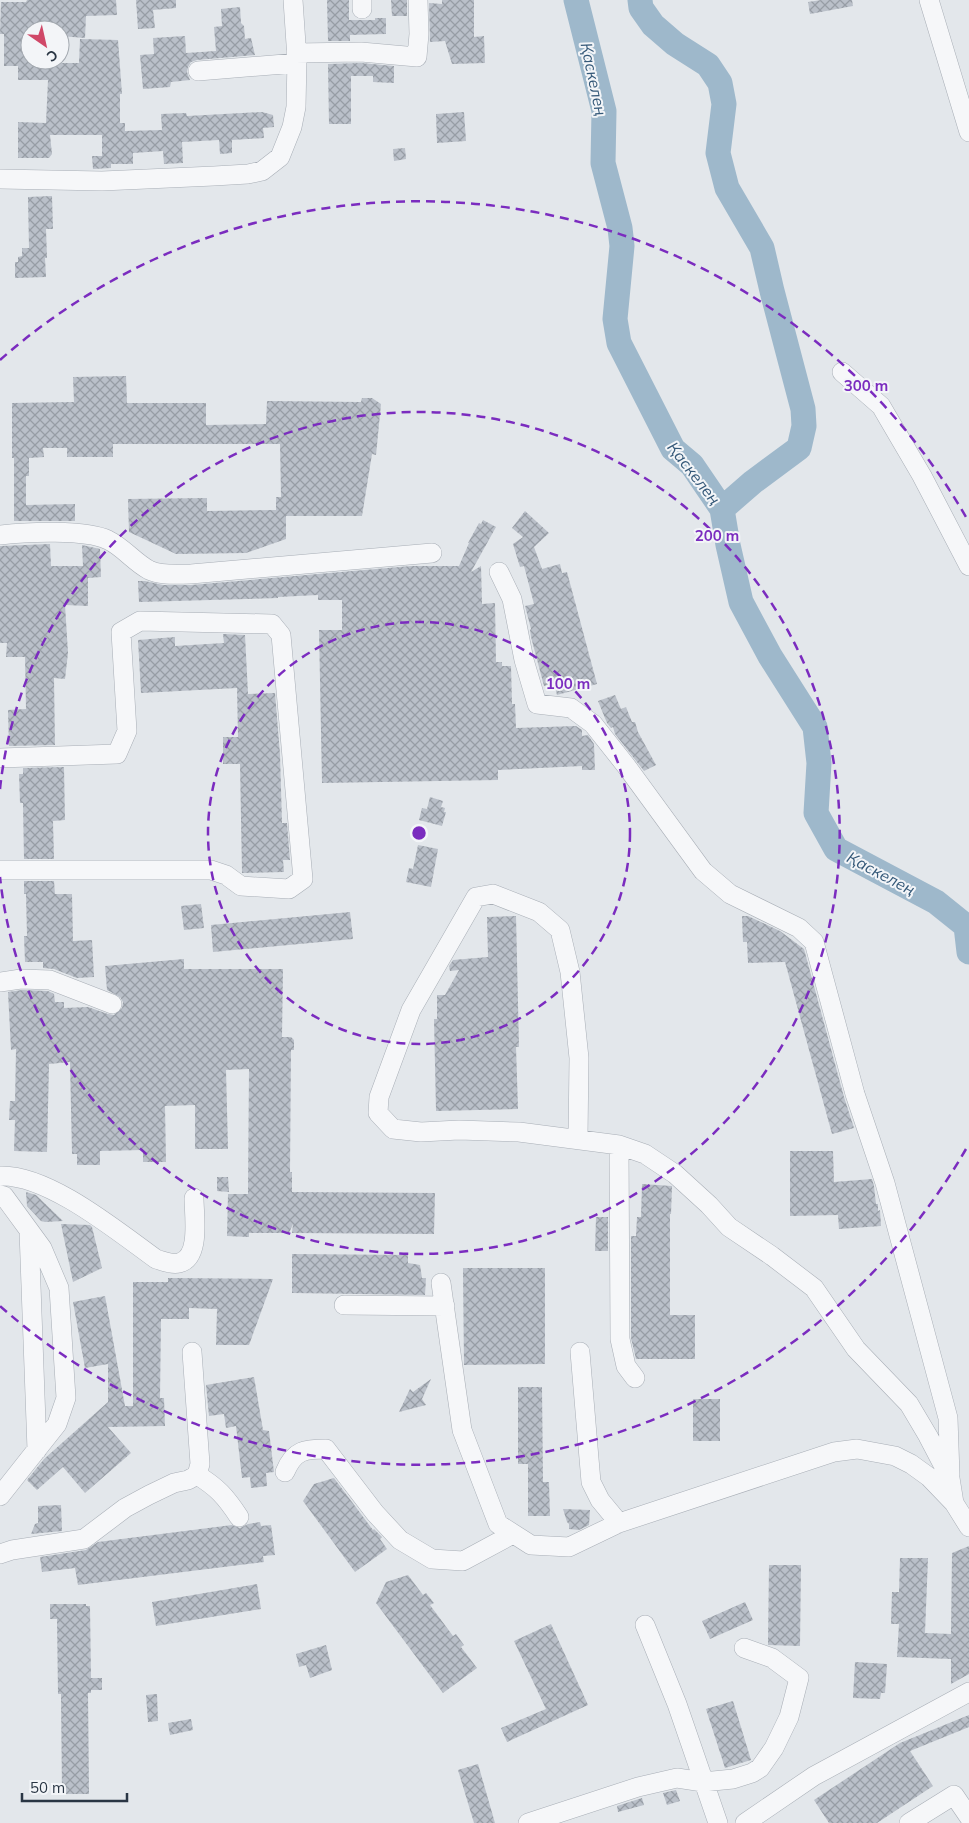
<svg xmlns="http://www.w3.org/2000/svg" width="969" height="1823" font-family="Mulish,sans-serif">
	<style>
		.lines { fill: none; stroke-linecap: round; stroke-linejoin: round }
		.river { stroke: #9eb8cb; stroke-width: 25 }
		.building { fill: url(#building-cross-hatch) }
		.minor-casing { stroke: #a8aeb6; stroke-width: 20 }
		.minor { stroke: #f6f7f9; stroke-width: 19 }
		.ring { fill: none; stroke: #7b2cbf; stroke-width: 2.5; stroke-dasharray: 9 6 }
		.labels { text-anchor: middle; stroke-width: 4; stroke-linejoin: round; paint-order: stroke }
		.water-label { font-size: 16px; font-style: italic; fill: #345878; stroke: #f3f5f8 }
		.centre { fill: #7b2cbf; stroke: #f3f5f8; stroke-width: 2.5 }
		.ring-label { font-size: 15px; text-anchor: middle; font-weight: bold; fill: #7b2cbf; stroke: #f3f5f8; stroke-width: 4; stroke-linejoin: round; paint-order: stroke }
	</style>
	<defs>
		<pattern id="building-cross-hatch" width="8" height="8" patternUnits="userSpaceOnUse" patternTransform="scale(1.25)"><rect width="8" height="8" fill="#bac0c9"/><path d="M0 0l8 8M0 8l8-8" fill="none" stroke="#979da5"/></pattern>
	</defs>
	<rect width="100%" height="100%" fill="#e3e7eb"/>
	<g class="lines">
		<path class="river" d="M 576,0 L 604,111 L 603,163 L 620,228 L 622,246 L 615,319 L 619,343 L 673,449 L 692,465 L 722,509 L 728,545 L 741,602 L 770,656 L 815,727 L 819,763 L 816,813 L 836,849 L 936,902 L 966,926 L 969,952
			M 640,0 L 641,8 L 653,25 L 675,44 L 708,65 L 720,83 L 724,104 L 718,153 L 727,188 L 762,248 L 772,291 L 803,409 L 804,426 L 799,448 L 753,482 L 722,509"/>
	</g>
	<path class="building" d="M 27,0 L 116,0 L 117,15 L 86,16 L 85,38 L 60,36 L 60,30 L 30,30 L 30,60 L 45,60 L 45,63 L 79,63 L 80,39 L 118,40 L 122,94 L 120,94 L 120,123 L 125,123 L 125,131 L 162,130 L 161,114 L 186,113 L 187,116 L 262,112 L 273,115 L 274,127 L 263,128 L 264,138 L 232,140 L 232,153 L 220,154 L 219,140 L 182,142 L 183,163 L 164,164 L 163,151 L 133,153 L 133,164 L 111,164 L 111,168 L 93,169 L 92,156 L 102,156 L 102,135 L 50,135 L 52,154 L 49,158 L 18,158 L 18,122 L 46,123 L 48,80 L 18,80 L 18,66 L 4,66 L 4,34 L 0,34 L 1,2 L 26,2 Z
		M 136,0 L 176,0 L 176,8 L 153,10 L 155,28 L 138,29 Z
		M 327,0 L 349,0 L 349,20 L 375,20 L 375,18 L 386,18 L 386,34 L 350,35 L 350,41 L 328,41 Z
		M 391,0 L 407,0 L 407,16 L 392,16 Z
		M 442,0 L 474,0 L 474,37 L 484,36 L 485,63 L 452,64 L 445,41 L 430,42 L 429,3 L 442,4 Z
		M 821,0 L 852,0 L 853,6 L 810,14 L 808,2 Z
		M 240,7 L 241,23 L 244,26 L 245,39 L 251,38 L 255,55 L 197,60 L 191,62 L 188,67 L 187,72 L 190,80 L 171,82 L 170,87 L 143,89 L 140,55 L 154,54 L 153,38 L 185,36 L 186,53 L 216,51 L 214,27 L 222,26 L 221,9 Z
		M 361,63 L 394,66 L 394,83 L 373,82 L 373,76 L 351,76 L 351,124 L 329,124 L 328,64 Z
		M 464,112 L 466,141 L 437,143 L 436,114 Z
		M 405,148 L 406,159 L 394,161 L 393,149 Z
		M 52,196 L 53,229 L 46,229 L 47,258 L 45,258 L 46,277 L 15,278 L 15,262 L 18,262 L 18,257 L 22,256 L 22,248 L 29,248 L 28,197 Z
		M 126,376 L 127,403 L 206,403 L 206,425 L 266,424 L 267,401 L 361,402 L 362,398 L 372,398 L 381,404 L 376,455 L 372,454 L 362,516 L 286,516 L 286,539 L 246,553 L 176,554 L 129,532 L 128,499 L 207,498 L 207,511 L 276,510 L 276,497 L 281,497 L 280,444 L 113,444 L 113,457 L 67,457 L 67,448 L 43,448 L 44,457 L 29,458 L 29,476 L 26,476 L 26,505 L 75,504 L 75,521 L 14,521 L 14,458 L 12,458 L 12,403 L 74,402 L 73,377 Z
		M 525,511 L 549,533 L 534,547 L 542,569 L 560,564 L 562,573 L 567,572 L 597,684 L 557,695 L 554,683 L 544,686 L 531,637 L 530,630 L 531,629 L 525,606 L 534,604 L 524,566 L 520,567 L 513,544 L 523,537 L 512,528 Z
		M 483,520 L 496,527 L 471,572 L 481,566 L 482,604 L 495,603 L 496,662 L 502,662 L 502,666 L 511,666 L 512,704 L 515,704 L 516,728 L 576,726 L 582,730 L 582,736 L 588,735 L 594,744 L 595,770 L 582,770 L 582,766 L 498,770 L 498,780 L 322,783 L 319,630 L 342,630 L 342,600 L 318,600 L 318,595 L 278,597 L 278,598 L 139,602 L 138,581 L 145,581 L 163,585 L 191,585 L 411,566 L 459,566 L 469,543 L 468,543 L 479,523 L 481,524 Z
		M 50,544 L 51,566 L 83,566 L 82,545 L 100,549 L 101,577 L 88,578 L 88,606 L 65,605 L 68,653 L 65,679 L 54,678 L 55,745 L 9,746 L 8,710 L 26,709 L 25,657 L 6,657 L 7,643 L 0,643 L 0,546 Z
		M 223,634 L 245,635 L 248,694 L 275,693 L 280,754 L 282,823 L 287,823 L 290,860 L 283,860 L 284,872 L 242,873 L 240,764 L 223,764 L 223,737 L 238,737 L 237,688 L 141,693 L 138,640 L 175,637 L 175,646 L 224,643 Z
		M 615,695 L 621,709 L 626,707 L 632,722 L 635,722 L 638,732 L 656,765 L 644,771 L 615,734 L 613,727 L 611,728 L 607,723 L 598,701 Z
		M 64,767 L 65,820 L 53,821 L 54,859 L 24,859 L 23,803 L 20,803 L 19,774 L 23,774 L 23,768 Z
		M 430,797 L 443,801 L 441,807 L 445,808 L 444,812 L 446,812 L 442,826 L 419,820 L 422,808 L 427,809 Z
		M 418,845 L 438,849 L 431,887 L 406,882 L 409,868 L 413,869 Z
		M 24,881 L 54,881 L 55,894 L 72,894 L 73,941 L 92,940 L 94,977 L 77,978 L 54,969 L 43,968 L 43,962 L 25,962 L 24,936 L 27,936 L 26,894 L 24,894 Z
		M 201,904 L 204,928 L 184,930 L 181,906 Z
		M 350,912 L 353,939 L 213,952 L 211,925 Z
		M 516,916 L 519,1047 L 516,1047 L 518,1109 L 436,1111 L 434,1019 L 437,1019 L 437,995 L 445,995 L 459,970 L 450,971 L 449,966 L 453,960 L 488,957 L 487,917 Z
		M 742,916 L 748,916 L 780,931 L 804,949 L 844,1097 L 854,1128 L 832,1134 L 785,962 L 748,963 L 747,942 L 743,942 Z
		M 184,959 L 184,969 L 283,969 L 282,1037 L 291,1037 L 294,1040 L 294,1050 L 291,1050 L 290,1172 L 292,1172 L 292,1192 L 435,1193 L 434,1234 L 292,1233 L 293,1224 L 289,1233 L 249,1233 L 249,1237 L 227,1236 L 228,1194 L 248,1194 L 249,1069 L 226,1070 L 228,1149 L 195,1149 L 195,1105 L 165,1106 L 166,1162 L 143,1162 L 143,1150 L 100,1151 L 100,1165 L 77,1165 L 77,1154 L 72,1154 L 70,1062 L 49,1064 L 47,1152 L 14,1151 L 15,1120 L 9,1120 L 10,1101 L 15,1101 L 16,1049 L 11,1050 L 8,992 L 22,990 L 48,991 L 54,994 L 55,1002 L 64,1002 L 64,1008 L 88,1007 L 108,1014 L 114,1015 L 122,1008 L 123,1002 L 120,997 L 107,990 L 105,966 Z
		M 790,1151 L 833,1151 L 834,1182 L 872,1179 L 874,1186 L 876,1204 L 878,1204 L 878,1211 L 880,1210 L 881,1226 L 839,1229 L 838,1215 L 790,1216 Z
		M 217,1177 L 228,1177 L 229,1192 L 217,1191 Z
		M 642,1184 L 672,1186 L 671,1214 L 670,1214 L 670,1315 L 695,1315 L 695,1359 L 636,1359 L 631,1338 L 631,1236 L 636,1236 L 637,1217 L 641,1217 Z
		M 26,1192 L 36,1195 L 63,1221 L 45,1222 L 41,1221 L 27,1206 Z
		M 596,1217 L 608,1217 L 608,1251 L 595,1251 Z
		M 61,1224 L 90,1225 L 92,1227 L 102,1268 L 73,1282 Z
		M 292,1254 L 408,1255 L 408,1263 L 420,1265 L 422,1278 L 426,1278 L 425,1295 L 292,1293 Z
		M 463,1268 L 545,1268 L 545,1364 L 464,1365 Z
		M 168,1278 L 273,1279 L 249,1345 L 216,1345 L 217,1309 L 189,1308 L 189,1319 L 161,1319 L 160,1398 L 164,1398 L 165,1426 L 108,1427 L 131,1453 L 85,1493 L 63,1467 L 37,1490 L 27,1480 L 44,1459 L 108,1402 L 108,1364 L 85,1368 L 73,1302 L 105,1296 L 125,1406 L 133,1406 L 133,1282 L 168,1282 Z
		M 254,1377 L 263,1430 L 269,1431 L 274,1472 L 266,1473 L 267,1486 L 251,1488 L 250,1477 L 242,1478 L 236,1426 L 226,1428 L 224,1414 L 209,1416 L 206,1385 Z
		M 431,1379 L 422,1399 L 426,1405 L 399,1412 L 410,1389 L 413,1392 Z
		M 518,1387 L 542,1387 L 543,1482 L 549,1482 L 550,1516 L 528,1516 L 528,1464 L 518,1464 Z
		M 693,1399 L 720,1399 L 720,1441 L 693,1441 Z
		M 334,1478 L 373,1530 L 374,1529 L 382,1537 L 380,1539 L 387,1549 L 355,1572 L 303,1501 L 314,1484 Z
		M 61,1505 L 62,1531 L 31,1534 L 35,1524 L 38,1523 L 38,1506 Z
		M 563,1509 L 590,1510 L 589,1525 L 579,1530 L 569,1529 L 569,1524 L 567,1522 Z
		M 260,1522 L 261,1526 L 271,1525 L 275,1555 L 263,1556 L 264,1562 L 78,1585 L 75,1568 L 42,1572 L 40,1557 L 86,1550 L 98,1542 L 232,1525 L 240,1528 L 248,1524 Z
		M 969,1546 L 969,1674 L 951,1684 L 951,1659 L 897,1657 L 899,1624 L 891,1624 L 892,1592 L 899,1592 L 900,1558 L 928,1558 L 925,1633 L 951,1634 L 952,1553 Z
		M 769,1565 L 801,1565 L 800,1646 L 768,1645 Z
		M 408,1575 L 423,1595 L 426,1593 L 434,1603 L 430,1605 L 453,1636 L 456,1634 L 464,1645 L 461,1647 L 477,1668 L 443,1693 L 376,1603 L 386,1582 Z
		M 257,1584 L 261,1609 L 156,1626 L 152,1602 Z
		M 745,1602 L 753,1620 L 710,1639 L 702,1621 Z
		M 50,1604 L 86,1604 L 86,1606 L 90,1606 L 91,1678 L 102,1678 L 102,1690 L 91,1690 L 91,1693 L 88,1693 L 89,1794 L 62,1794 L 61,1694 L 58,1694 L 57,1619 L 50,1619 Z
		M 551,1624 L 588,1705 L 507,1742 L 501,1728 L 546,1709 L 514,1641 Z
		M 326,1645 L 332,1670 L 310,1678 L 306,1665 L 299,1667 L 296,1654 Z
		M 855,1662 L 887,1664 L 885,1693 L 881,1693 L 880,1699 L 853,1698 Z
		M 157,1694 L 158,1721 L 148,1722 L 146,1695 Z
		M 733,1701 L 751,1760 L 725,1768 L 706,1709 Z
		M 969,1715 L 969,1727 L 910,1751 L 933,1786 L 877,1823 L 829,1823 L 814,1800 L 900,1743 Z
		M 191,1719 L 193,1730 L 170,1735 L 168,1723 Z
		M 478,1764 L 495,1823 L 474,1823 L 458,1770 Z
		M 676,1790 L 680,1801 L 667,1805 L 663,1793 Z
		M 642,1798 L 644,1805 L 618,1812 L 617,1806 Z"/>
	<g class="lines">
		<g class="minor-casing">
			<path id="minor" d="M 362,0 L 362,9
				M 929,0 L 969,132
				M 296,53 L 361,52 L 417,57 L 419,34 L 418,0
				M 198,71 L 297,63
				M 0,179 L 102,181 L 214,176 L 248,174 L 262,171 L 280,157 L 292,127 L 296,107 L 297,59 L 293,0
				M 842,372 L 881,406 L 922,476 L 969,566
				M 0,535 C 25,532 86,529 108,540 C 123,547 134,562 149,570 C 161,576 178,574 191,574 L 432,553
				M 499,572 L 512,599 L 524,660 L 537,704 L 571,708 L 593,724 L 627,767 L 703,871 L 730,894 L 799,928 L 814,942 L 855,1094 L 885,1183 L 948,1418 L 950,1475
				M 0,758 L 117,754 L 127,731 L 121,632 L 140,621 L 272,624 L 281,635 L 303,879 L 289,889 L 241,886 L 226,875 L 211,870 L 0,870
				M 0,982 L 21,979 L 50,980 L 112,1004
				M 578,1138 L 579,1058 L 570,972 L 560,930 L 539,912 L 493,894 L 476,897 L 411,1010 L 379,1097 L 378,1113 L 393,1129 L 421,1132 L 459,1130 L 519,1132 L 619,1145 L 645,1154 L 675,1174 L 709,1205 L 729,1227 L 772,1256 L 814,1288 L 856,1349 L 909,1404 L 928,1436 L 950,1478 L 954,1503
				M 619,1145 L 620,1339 L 626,1366 L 635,1378
				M 0,1176 C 48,1174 117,1231 156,1259 C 163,1261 171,1265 179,1263 C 201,1258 194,1216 194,1198
				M 0,1195 L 4,1196 L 42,1248 L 59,1288 L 66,1398 L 57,1424 L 0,1496
				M 29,1231 L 37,1450
				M 441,1283 L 462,1430 L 498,1524 L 531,1545 L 569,1547 L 619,1523 L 834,1452 L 857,1449 L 895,1456 L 911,1464 L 929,1477 L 954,1503 L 969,1527
				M 344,1305 L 445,1306
				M 580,1352 L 591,1482 L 600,1500 L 619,1523
				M 285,1472 C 294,1450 305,1449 326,1449 L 375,1513 L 400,1540 L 432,1559 L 463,1561 L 513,1534
				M 197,1475 C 217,1487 226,1497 239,1517
				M 0,1554 L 12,1550 L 84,1539 L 125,1508 L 149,1495 L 174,1483 L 188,1480 L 197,1475 L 200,1464 L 192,1352
				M 645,1625 L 677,1704 L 718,1823
				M 528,1823 L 638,1787 L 677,1778 L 703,1782 L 733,1779 L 752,1773 L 760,1768 L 774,1748 L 789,1717 L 799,1678 L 772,1658 L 744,1648
				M 745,1823 L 814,1776 L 969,1692
				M 909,1823 L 954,1795 L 969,1817"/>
		</g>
		<use href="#minor" class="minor"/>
	</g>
	<g class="ring">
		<circle cx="419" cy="833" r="211"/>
		<path d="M0 789A421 421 0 1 1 0 877"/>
		<path d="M966 1149A632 632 0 0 1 0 1306M0 360A632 632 0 0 1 966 517"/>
	</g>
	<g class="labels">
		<g class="water-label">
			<text transform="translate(594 79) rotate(78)" y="6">Қаскелең</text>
			<text transform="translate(694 473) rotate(52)" y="6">Қаскелең</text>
			<text transform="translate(881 873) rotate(28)" y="6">Қаскелең</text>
		</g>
	</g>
	<circle cx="419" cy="833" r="8" class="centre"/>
	<g class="ring-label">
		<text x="866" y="391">300 m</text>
		<text x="717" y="541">200 m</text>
		<text x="568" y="689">100 m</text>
	</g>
	<g transform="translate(45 45) rotate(146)"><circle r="24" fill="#f3f5f8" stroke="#a3a9b0"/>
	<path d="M0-4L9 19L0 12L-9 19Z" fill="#d04868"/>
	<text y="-8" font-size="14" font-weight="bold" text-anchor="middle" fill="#2a3644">С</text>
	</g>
	<path d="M22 1793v8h105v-8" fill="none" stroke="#2a3644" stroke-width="2.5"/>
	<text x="30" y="1793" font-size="15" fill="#2a3644" stroke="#f3f5f8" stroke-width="4" paint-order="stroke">50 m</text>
</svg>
